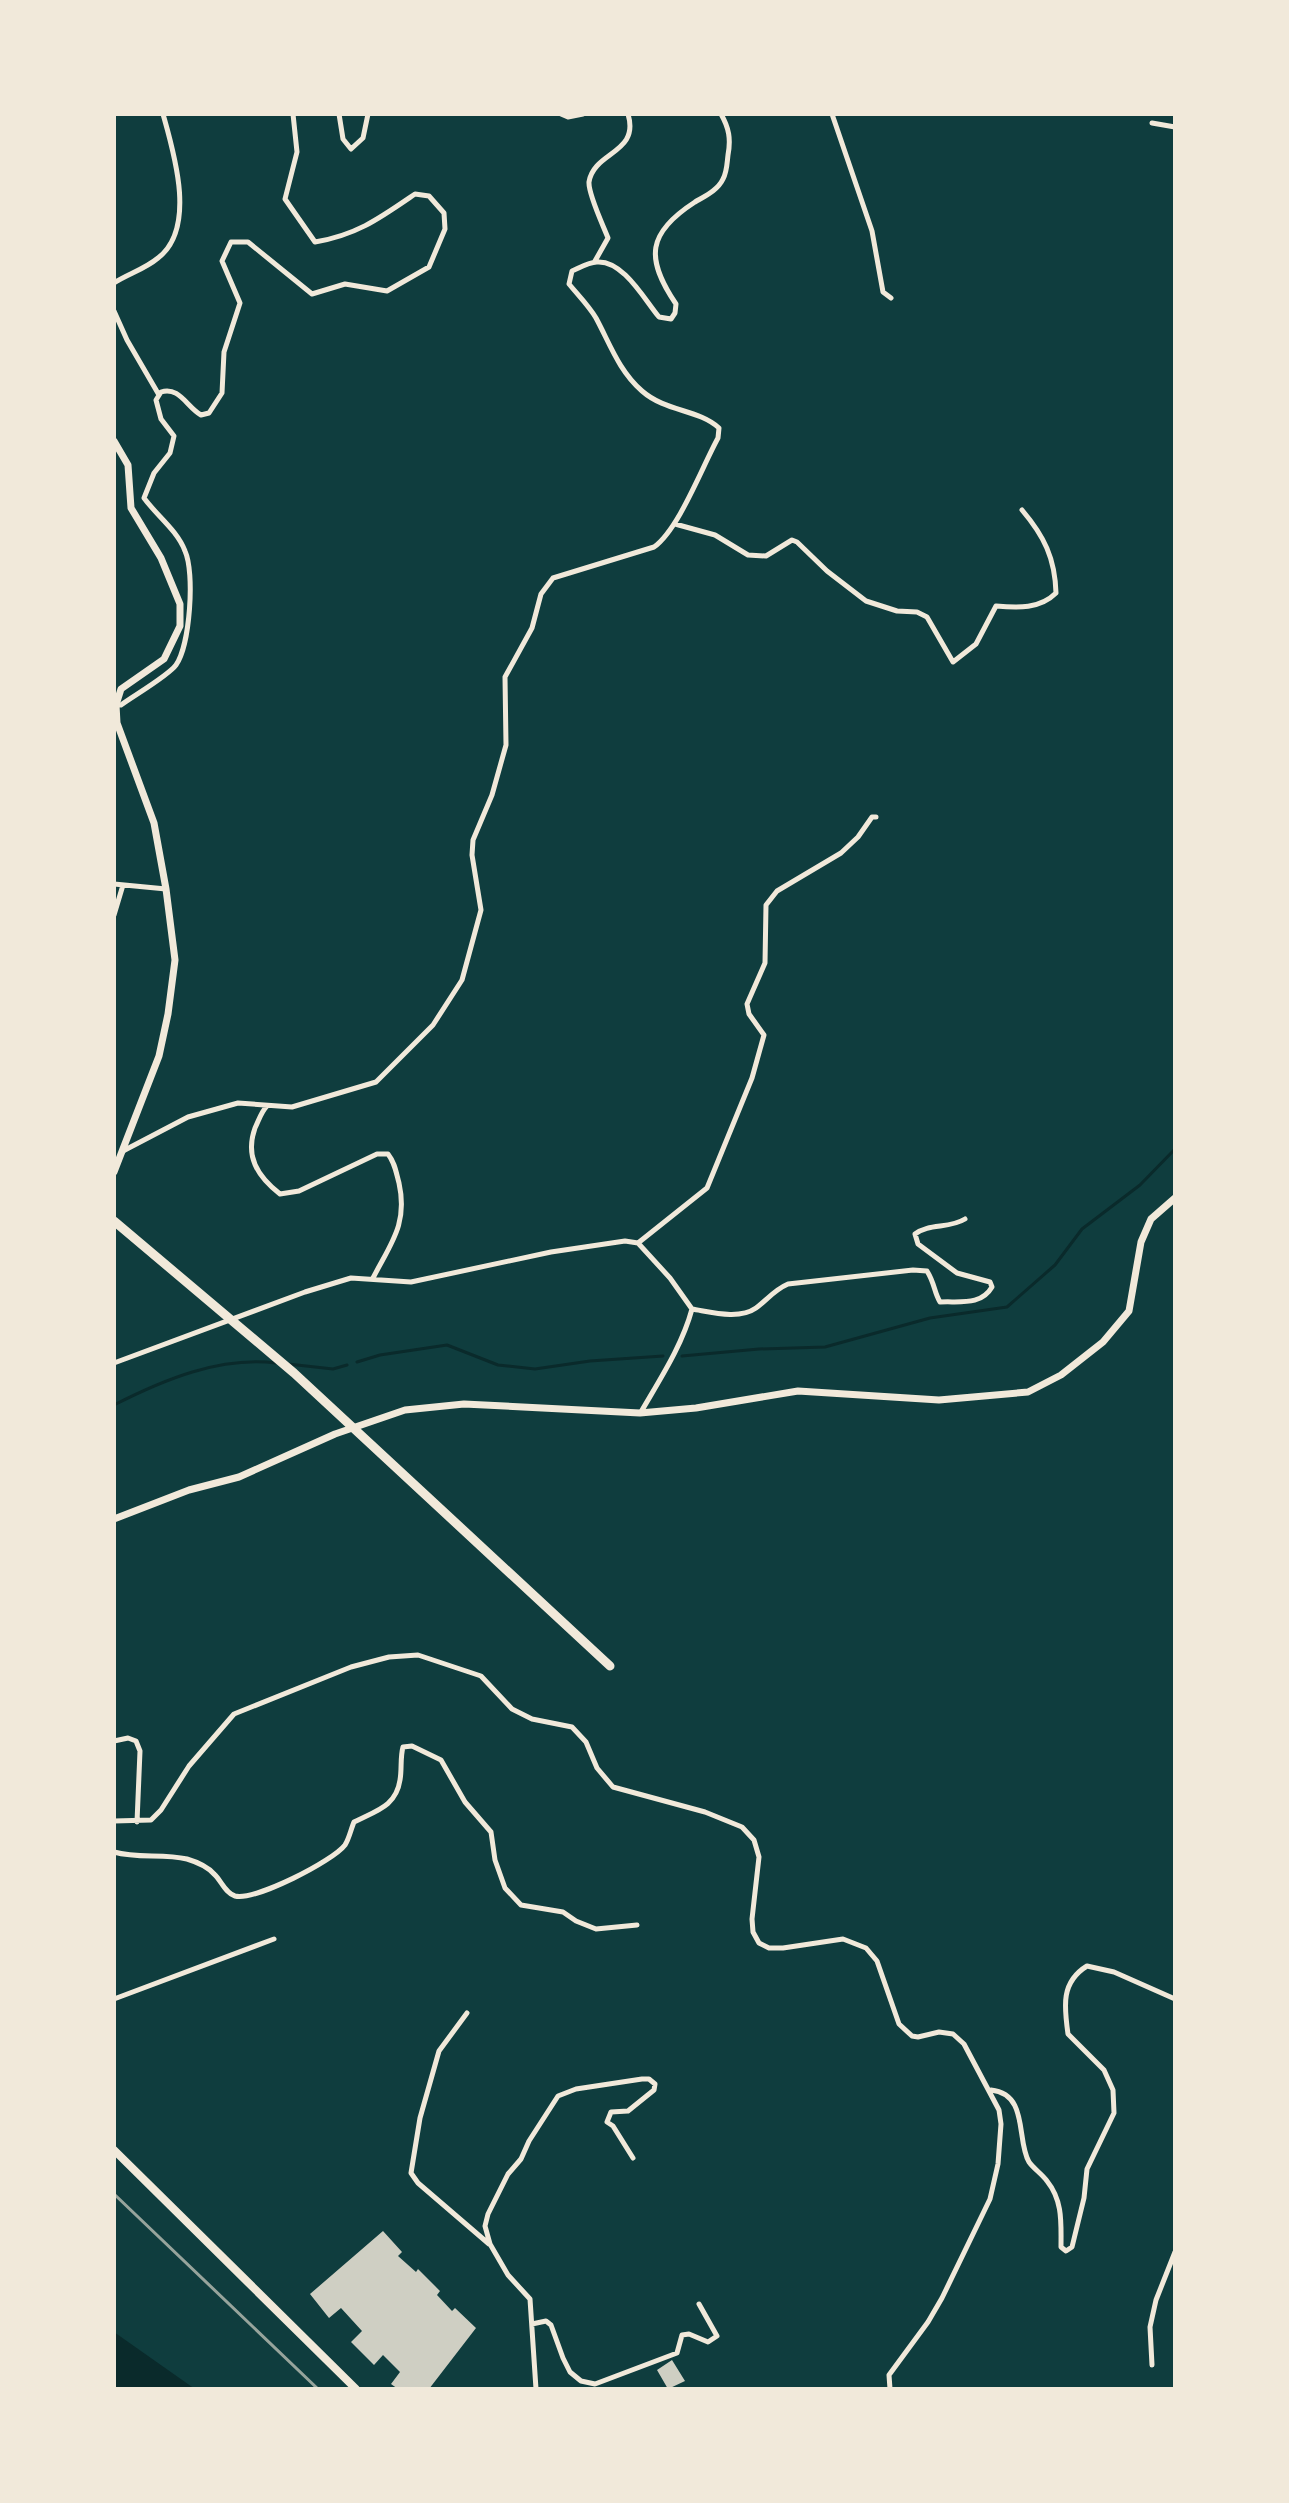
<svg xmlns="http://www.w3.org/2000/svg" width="1289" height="2503" font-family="'Sofia Sans Condensed',sans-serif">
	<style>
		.water { fill: #0a2a2b }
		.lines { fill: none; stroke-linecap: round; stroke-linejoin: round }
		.stream { stroke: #0a2a2b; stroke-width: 3 }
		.building { fill: #cfcfc3 }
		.minor { stroke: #f1e9da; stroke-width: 5 }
		.tertiary { stroke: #f1e9da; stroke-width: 7 }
		.primary { stroke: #f1e9da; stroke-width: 8 }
		.trunk { stroke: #f1e9da; stroke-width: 9 }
		.rail { stroke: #97a49c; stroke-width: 3 }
	</style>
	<rect width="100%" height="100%" fill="#0f3d3e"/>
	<path class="water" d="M 114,2332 L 195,2389 L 114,2389 Z"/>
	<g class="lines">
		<path class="stream" d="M 1175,951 L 1175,958
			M 682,1356 L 759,1349 L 825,1347 L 930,1318 L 1007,1307 L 1055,1265 L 1082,1229 L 1140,1185 L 1175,1149
			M 357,1362 L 380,1355 L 447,1345 L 498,1365 L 535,1369 L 590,1361 L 663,1356
			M 288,1364 L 333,1369 L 347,1365
			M 114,1405 C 163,1380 220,1356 276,1363"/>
	</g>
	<path class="building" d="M 383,2231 L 402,2252 L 398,2256 L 416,2272 L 418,2269 L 440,2291 L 437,2295 L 452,2311 L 455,2308 L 476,2328 L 429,2389 L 398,2389 L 391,2384 L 400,2372 L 383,2355 L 374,2365 L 351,2342 L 362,2331 L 341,2308 L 329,2318 L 310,2294 Z
		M 672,2360 L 685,2381 L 668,2389 L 657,2370 Z"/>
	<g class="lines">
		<path class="minor" d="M 339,114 L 343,139 L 351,149 L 363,138 L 368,114
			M 561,114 L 568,117 L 583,114
			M 832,114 L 872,231 L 883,292 L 891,298
			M 1152,123 L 1175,127
			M 595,261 L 608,238 C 603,225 588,194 589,182 C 594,151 640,154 628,114
			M 114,283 C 128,274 145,269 158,258 C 197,228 174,153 163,114
			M 114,311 L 127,340 L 159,395
			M 675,524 L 715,535 L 748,555 L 766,556 L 792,540 L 797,542 L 827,571 L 866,601 L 897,611 L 917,612 L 927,617 L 953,662 L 976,644 L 996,606 C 1018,608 1040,609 1056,593 C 1055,558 1044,536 1022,510
			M 116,705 L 121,705 C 133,696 168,676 176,665 C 190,645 195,573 185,551 C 177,530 157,516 144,498 L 154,473 L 170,453 L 174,436 L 161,419 L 156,400 L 161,392 C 179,386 187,407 201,415 L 209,413 L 222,393 L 224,352 L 240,303 L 222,261 L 231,242 L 248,242 L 312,294 L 345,284 L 387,291 L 429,267 L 445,229 L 444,213 L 429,196 L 415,194 C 380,218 357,235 315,242 L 285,199 L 297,152 L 293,114
			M 114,884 L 166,889
			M 114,915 L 123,885
			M 267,1106 C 261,1112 259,1120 255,1128 C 245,1156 257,1176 280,1194 L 299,1191 L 377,1154 L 388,1154 C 395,1163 396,1172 399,1183 C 408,1224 391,1243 373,1278
			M 123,1151 L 188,1117 L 238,1103 L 292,1107 L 376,1082 L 433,1025 L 462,980 L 481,910 L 472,855 L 473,840 L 492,795 L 506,745 L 505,677 L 532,628 L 541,594 L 553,578 L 654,547 C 679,529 702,467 718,438 L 719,428 C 698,409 666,412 642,391 C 619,371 610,344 596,318 C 589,306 578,295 569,284 L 572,271 C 579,268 589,262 597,262 C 623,260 644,299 659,317 L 671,319 L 675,313 L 676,304 C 645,258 647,233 695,202 C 705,196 718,190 723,179 C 727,172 727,163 728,155 C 731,139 729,128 721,114
			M 638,1243 L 707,1188 L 752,1078 L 764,1035 L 749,1014 L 747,1004 L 765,963 L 766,905 L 777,891 L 841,853 L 858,837 L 872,817 L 876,817
			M 114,1363 L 305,1292 L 351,1278 L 411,1282 L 551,1252 L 625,1241 L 638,1243 L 670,1278 L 692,1309 C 711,1312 739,1320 756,1308 C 767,1300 774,1290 788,1284 L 913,1270 L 927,1271 C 935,1284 934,1292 940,1302 C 960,1301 981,1306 992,1287 L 990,1282 L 957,1273 L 918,1244 L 915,1234 C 929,1223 949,1229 965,1219
			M 641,1412 C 660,1379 682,1346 692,1309
			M 114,1741 L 128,1738 L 136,1741 L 140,1751 L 137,1822
			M 114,1821 L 151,1820 L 161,1810 L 189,1766 L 234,1714 L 351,1667 L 389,1657 L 418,1655 L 481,1676 L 512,1709 L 532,1719 L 572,1727 L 586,1742 L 597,1768 L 613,1787 L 705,1812 L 742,1827 L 754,1840 L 759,1857 L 752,1919 L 753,1932 L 759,1943 L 769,1948 L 783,1948 L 843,1939 L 866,1948 L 877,1961 L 899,2024 L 912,2036 L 918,2037 L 939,2032 L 953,2034 L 964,2044 L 999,2110 L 1001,2124 L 998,2164 L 990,2199 L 942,2298 L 928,2322 L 889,2375 L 890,2389
			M 114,1852 C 138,1859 163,1853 187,1859 C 197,1862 207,1866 214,1874 C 221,1880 225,1893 235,1896 C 255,1901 333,1861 345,1845 C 349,1839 351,1829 354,1822 C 375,1811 396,1807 400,1780 C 402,1769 400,1758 403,1747 L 412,1746 L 441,1760 L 465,1802 L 491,1832 L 495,1860 L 505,1888 L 521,1905 L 563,1912 L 576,1921 L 596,1929 L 637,1925
			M 114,1999 L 274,1939
			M 467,2013 L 439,2051 L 420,2118 L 411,2173 L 418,2183 L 489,2244
			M 991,2090 C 1029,2094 1016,2140 1029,2162 C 1034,2169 1042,2174 1047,2181 C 1063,2201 1061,2223 1061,2247 L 1066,2251 L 1072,2247 L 1084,2198 L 1087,2169 L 1114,2113 L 1113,2090 L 1104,2070 L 1068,2034 C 1064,2006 1061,1982 1087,1966 L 1114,1972 L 1175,1999
			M 532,2324 L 546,2321 L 551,2325 L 563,2358 L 570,2372 L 581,2381 L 595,2384 L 677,2353 L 682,2335 L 689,2334 L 708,2342 L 717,2336 L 699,2304
			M 1152,2365 L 1150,2327 L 1156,2300 L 1175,2252
			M 536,2389 L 530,2299 L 508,2275 L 490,2244 L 485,2226 L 488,2214 L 508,2174 L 521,2159 L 529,2141 L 558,2096 L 576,2089 L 642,2079 L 649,2079 L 655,2084 L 654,2090 L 628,2111 L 611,2112 L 607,2122 L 613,2126 L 633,2158"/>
		<path class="tertiary" d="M 114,441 L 128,465 L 131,508 L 161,558 L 180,604 L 180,626 L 164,659 L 121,689 L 116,705 L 117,723 L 154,823 L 166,889 L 175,960 L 168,1014 L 159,1056 L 114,1172
			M 114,1519 L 189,1490 L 239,1477 L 335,1434 L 405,1410 L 464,1404 L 640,1413 L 696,1408 L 798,1391 L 939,1400 L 1028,1392 L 1061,1375 L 1103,1342 L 1129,1311 L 1141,1242 L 1151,1219 L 1175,1198"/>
		<path class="primary" d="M 114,2150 L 356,2389"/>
		<path class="trunk" d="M 114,1221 L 294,1373 L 610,1666"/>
		<path class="rail" d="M 114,2194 L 318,2389"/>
	</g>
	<rect width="1289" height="2503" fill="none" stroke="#f1e9da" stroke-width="232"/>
</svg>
